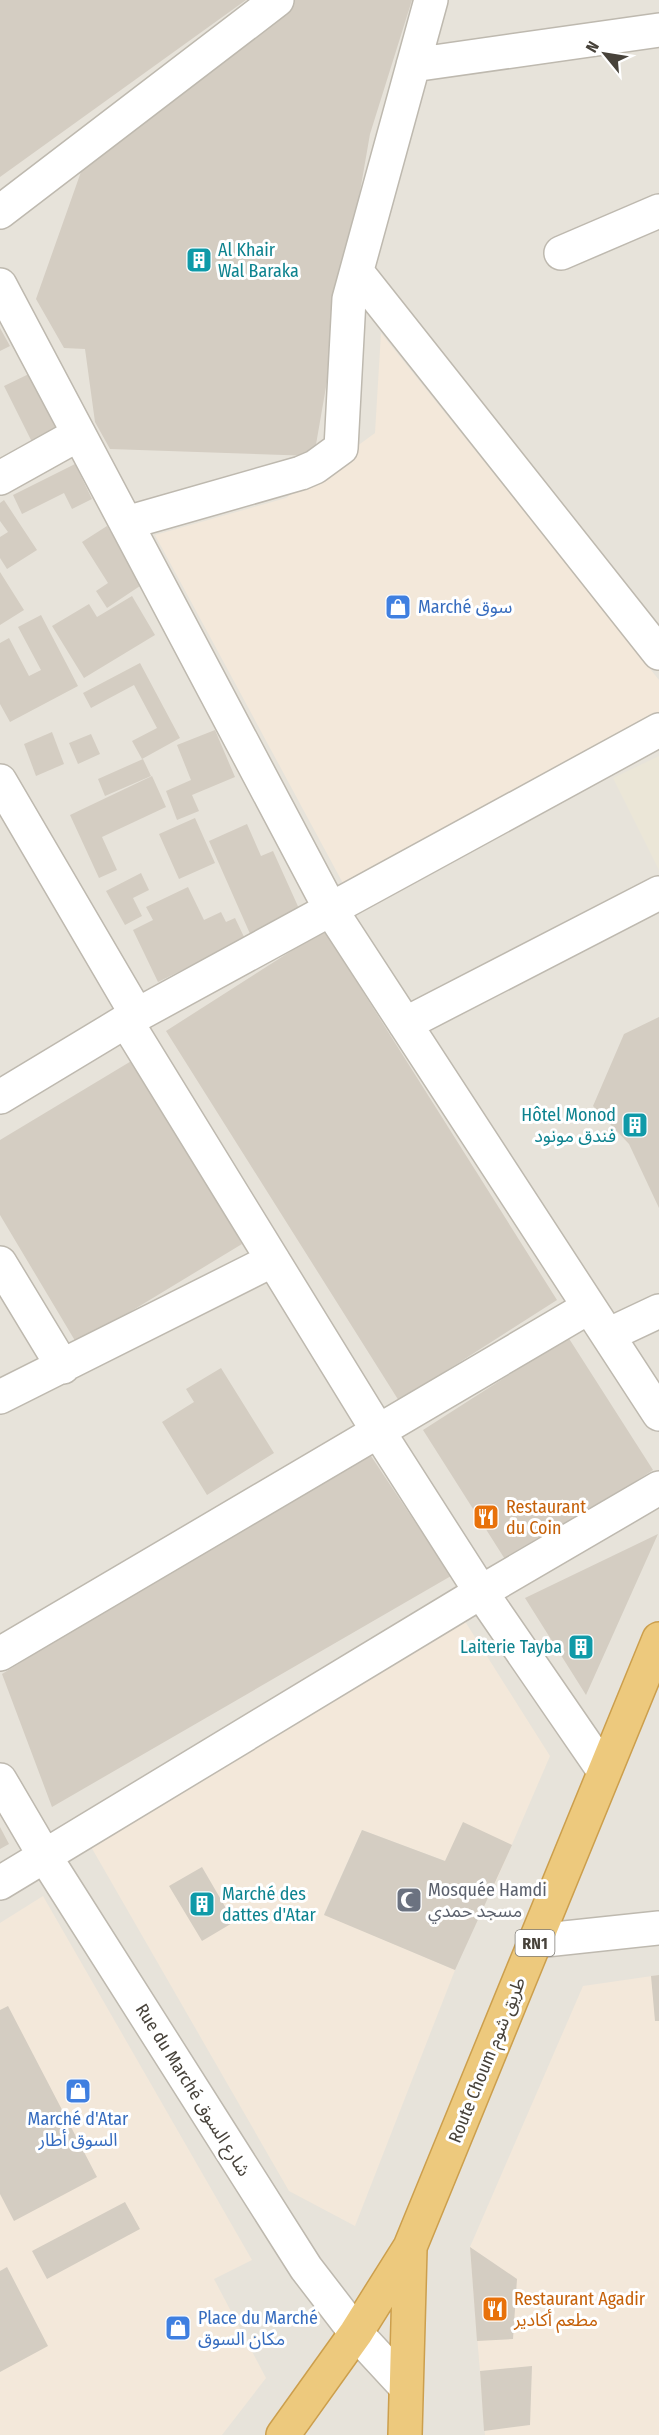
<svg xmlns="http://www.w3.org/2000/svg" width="659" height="2435" font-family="'Fira Sans Condensed','Noto Sans Arabic',sans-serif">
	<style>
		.residential { fill: #e7e3da }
		.commercial { fill: #f3e8da }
		.education { fill: #ebe6d7 }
		.building { fill: #d4cdc2 }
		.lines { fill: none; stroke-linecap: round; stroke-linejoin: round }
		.minor-casing { stroke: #beb9af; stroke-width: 36 }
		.highway-casing { stroke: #cc9f4d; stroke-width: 36 }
		.minor { stroke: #fff; stroke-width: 33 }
		.highway { stroke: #edc97d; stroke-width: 33 }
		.labels { text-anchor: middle; stroke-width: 6; stroke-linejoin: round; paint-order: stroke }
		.shield { fill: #fff; stroke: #7e7b75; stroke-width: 1.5 }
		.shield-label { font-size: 16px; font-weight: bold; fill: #47423a }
		.culture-label { font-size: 18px; fill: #0d838f; stroke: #fff; text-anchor: start }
		.shop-label { font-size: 18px; fill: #366cbe; stroke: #fff; text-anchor: start }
		.food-label { font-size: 18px; fill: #c56008; stroke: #fff; text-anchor: start }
		.worship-label { font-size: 18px; fill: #5b616d; stroke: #fff; text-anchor: start }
		.street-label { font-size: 18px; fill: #47423a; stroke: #fff }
	</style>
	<rect width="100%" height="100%" fill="#f4f1eb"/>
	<path class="residential" d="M 0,0 L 659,0 L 659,2435 L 0,2435 Z"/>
	<path class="commercial" d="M 381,333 L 659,680 L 659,712 L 345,887 L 155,535 L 286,498 L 375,433 Z
		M 461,1615 L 550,1756 L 494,1886 L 445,1861 L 362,1830 L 324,1914 L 455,1970 L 355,2226 L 289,2191 L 90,1845 Z
		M 43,1896 L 252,2260 L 214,2279 L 266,2378 L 222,2435 L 0,2435 L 0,1923 Z
		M 659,1975 L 659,2435 L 485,2435 L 470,2247 L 583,1986 Z"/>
	<path class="education" d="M 659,756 L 659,870 L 613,778 Z"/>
	<path class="building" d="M 0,0 L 246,0 L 0,177 Z
		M 290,0 L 412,0 L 370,134 L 314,456 L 110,449 L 95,422 L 85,349 L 64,348 L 36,299 L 88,152 L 129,134 Z
		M 0,328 L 10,346 L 0,351 Z
		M 33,372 L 63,433 L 35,448 L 4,386 Z
		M 75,464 L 92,499 L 72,509 L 64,493 L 22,514 L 13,495 Z
		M 4,500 L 37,550 L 7,569 L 0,558 L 0,537 L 8,532 L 0,521 L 0,503 Z
		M 107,526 L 143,584 L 107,608 L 96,591 L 108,583 L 82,542 Z
		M 0,572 L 24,610 L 0,625 Z
		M 132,596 L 155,635 L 84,678 L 52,626 L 89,604 L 97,617 Z
		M 41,615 L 78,686 L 10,722 L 0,704 L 0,643 L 9,638 L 29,676 L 41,670 L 18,627 Z
		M 140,663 L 180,738 L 142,759 L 132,741 L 157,728 L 134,685 L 91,708 L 83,693 Z
		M 215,730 L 235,777 L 192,795 L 199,811 L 177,820 L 166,791 L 191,780 L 177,745 Z
		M 52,732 L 64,764 L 36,776 L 24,744 Z
		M 91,734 L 100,754 L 78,764 L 69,743 Z
		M 143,759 L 151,776 L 105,796 L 98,779 Z
		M 152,776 L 166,807 L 102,837 L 117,870 L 99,878 L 70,815 Z
		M 195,818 L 215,863 L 179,879 L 159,834 Z
		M 247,824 L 261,856 L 273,851 L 301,913 L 251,936 L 209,841 Z
		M 141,873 L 149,890 L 133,898 L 142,916 L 125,925 L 106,891 Z
		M 188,887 L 204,920 L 221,912 L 226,922 L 235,918 L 245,939 L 158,982 L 133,930 L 153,920 L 146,907 Z
		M 324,930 L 557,1300 L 399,1401 L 166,1031 Z
		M 659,1017 L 659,1208 L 629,1144 L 593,1106 L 624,1034 Z
		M 133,1060 L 242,1244 L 77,1344 L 0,1215 L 0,1140 Z
		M 568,1337 L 653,1470 L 508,1564 L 423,1430 Z
		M 221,1368 L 274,1453 L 207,1495 L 162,1422 L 194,1402 L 186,1389 Z
		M 367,1450 L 451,1576 L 52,1807 L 2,1674 Z
		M 658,1534 L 586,1695 L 525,1598 Z
		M 463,1822 L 512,1845 L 455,1970 L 324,1915 L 362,1830 L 445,1861 Z
		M 0,1827 L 9,1844 L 0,1849 Z
		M 202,1867 L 234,1922 L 202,1941 L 169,1886 Z
		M 659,1975 L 659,2021 L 655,2021 L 651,1976 Z
		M 8,2006 L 97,2177 L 14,2221 L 0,2194 L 0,2010 Z
		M 125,2202 L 140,2229 L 47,2279 L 32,2251 Z
		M 470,2247 L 517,2279 L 513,2339 L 477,2341 Z
		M 7,2267 L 48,2346 L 0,2372 L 0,2271 Z
		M 532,2366 L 530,2425 L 484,2431 L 480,2371 Z"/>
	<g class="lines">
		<g class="minor-casing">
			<path id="minor" d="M 413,65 L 659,30
				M 0,212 L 277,0
				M 561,253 L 659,211
				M 357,272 L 659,653
				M 0,285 L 331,910 L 659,1414
				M 0,478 L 79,434
				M 126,523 L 301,473 L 315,467 L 341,448 L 349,299 L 431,0
				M 0,781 L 137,1015
				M 126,1021 L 378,1431 L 481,1592 L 604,1771
				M 405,1024 L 659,893
				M 0,1097 L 126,1021 L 659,730
				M 0,1263 L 63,1367
				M 608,1335 L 659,1311
				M 0,1397 L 273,1260
				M 0,1654 L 589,1307
				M 0,1780 L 44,1855 L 306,2268 L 356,2333 L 405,2386
				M 0,1883 L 481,1592 L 659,1488
				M 536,1941 L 659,1928"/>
		</g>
		<g class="highway-casing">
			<path id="highway" d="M 283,2435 L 356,2333 L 410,2247 L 659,1639
				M 405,2435 L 410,2249"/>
		</g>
		<use href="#minor" class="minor"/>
		<use href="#highway" class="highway"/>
	</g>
	<defs>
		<g id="building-square" transform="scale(1.35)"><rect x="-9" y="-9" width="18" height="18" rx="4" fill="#0f9aa8" stroke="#fff"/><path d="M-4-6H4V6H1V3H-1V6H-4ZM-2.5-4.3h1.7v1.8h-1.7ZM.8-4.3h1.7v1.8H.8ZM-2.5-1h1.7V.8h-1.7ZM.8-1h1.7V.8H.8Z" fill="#fff"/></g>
		<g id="shop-square" transform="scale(1.35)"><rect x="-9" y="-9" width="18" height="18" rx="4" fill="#3f7fe0" stroke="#fff"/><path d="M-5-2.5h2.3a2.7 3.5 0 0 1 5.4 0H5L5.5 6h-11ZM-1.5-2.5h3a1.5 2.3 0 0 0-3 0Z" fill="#fff"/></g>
		<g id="restaurant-square" transform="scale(1.35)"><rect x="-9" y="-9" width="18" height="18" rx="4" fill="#e8710a" stroke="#fff"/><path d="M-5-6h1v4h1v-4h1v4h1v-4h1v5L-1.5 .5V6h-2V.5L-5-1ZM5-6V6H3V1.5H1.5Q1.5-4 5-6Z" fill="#fff"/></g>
		<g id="mosque-square" transform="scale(1.35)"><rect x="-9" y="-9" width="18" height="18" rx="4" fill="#6b7280" stroke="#fff"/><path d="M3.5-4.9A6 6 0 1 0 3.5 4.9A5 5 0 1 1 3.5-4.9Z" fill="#fff"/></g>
	</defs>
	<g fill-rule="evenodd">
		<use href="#building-square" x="199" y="260"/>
		<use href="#shop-square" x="398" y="607"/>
		<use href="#building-square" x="635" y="1125"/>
		<use href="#restaurant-square" x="486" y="1517"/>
		<use href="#building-square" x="581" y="1647"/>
		<use href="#mosque-square" x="409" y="1900"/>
		<use href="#building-square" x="202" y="1904"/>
		<use href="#shop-square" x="78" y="2091"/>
		<use href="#restaurant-square" x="495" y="2309"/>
		<use href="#shop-square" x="178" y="2328"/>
	</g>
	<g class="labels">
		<rect class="shield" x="515.5" y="1930" width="39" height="26" rx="4.5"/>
		<g class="shield-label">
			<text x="535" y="1949">RN1</text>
		</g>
		<g class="culture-label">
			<text x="218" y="256">Al Khair<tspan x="218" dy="21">Wal Baraka</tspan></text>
			<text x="616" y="1121" text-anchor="end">Hôtel Monod<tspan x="616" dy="21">فندق مونود</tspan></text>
			<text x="562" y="1653" text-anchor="end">Laiterie Tayba</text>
			<text x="222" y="1900">Marché des<tspan x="222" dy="21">dattes d'Atar</tspan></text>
		</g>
		<g class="shop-label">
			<text x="418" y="613">Marché سوق</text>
			<text x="78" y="2125" text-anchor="middle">Marché d'Atar<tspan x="78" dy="21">السوق أطار</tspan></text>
			<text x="198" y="2324">Place du Marché<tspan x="198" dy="21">مكان السوق</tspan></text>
		</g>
		<g class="food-label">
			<text x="506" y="1513">Restaurant<tspan x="506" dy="21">du Coin</tspan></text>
			<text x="514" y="2305">Restaurant Agadir<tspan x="514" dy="21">مطعم أكادير</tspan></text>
		</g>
		<g class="worship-label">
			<text x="428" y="1896">Mosquée Hamdi<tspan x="428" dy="21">مسجد حمدي</tspan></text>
		</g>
		<g class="street-label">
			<text transform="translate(487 2060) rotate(-68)" y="6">Route Choum طريق شوم</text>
			<text transform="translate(193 2090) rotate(58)" y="6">Rue du Marché شارع السوق</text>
		</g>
	</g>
	<g transform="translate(605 54) rotate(300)" stroke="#ffffff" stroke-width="4.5" paint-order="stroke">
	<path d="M0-4.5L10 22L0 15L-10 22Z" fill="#47423a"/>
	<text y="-9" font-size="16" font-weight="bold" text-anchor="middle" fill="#47423a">N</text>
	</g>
</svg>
